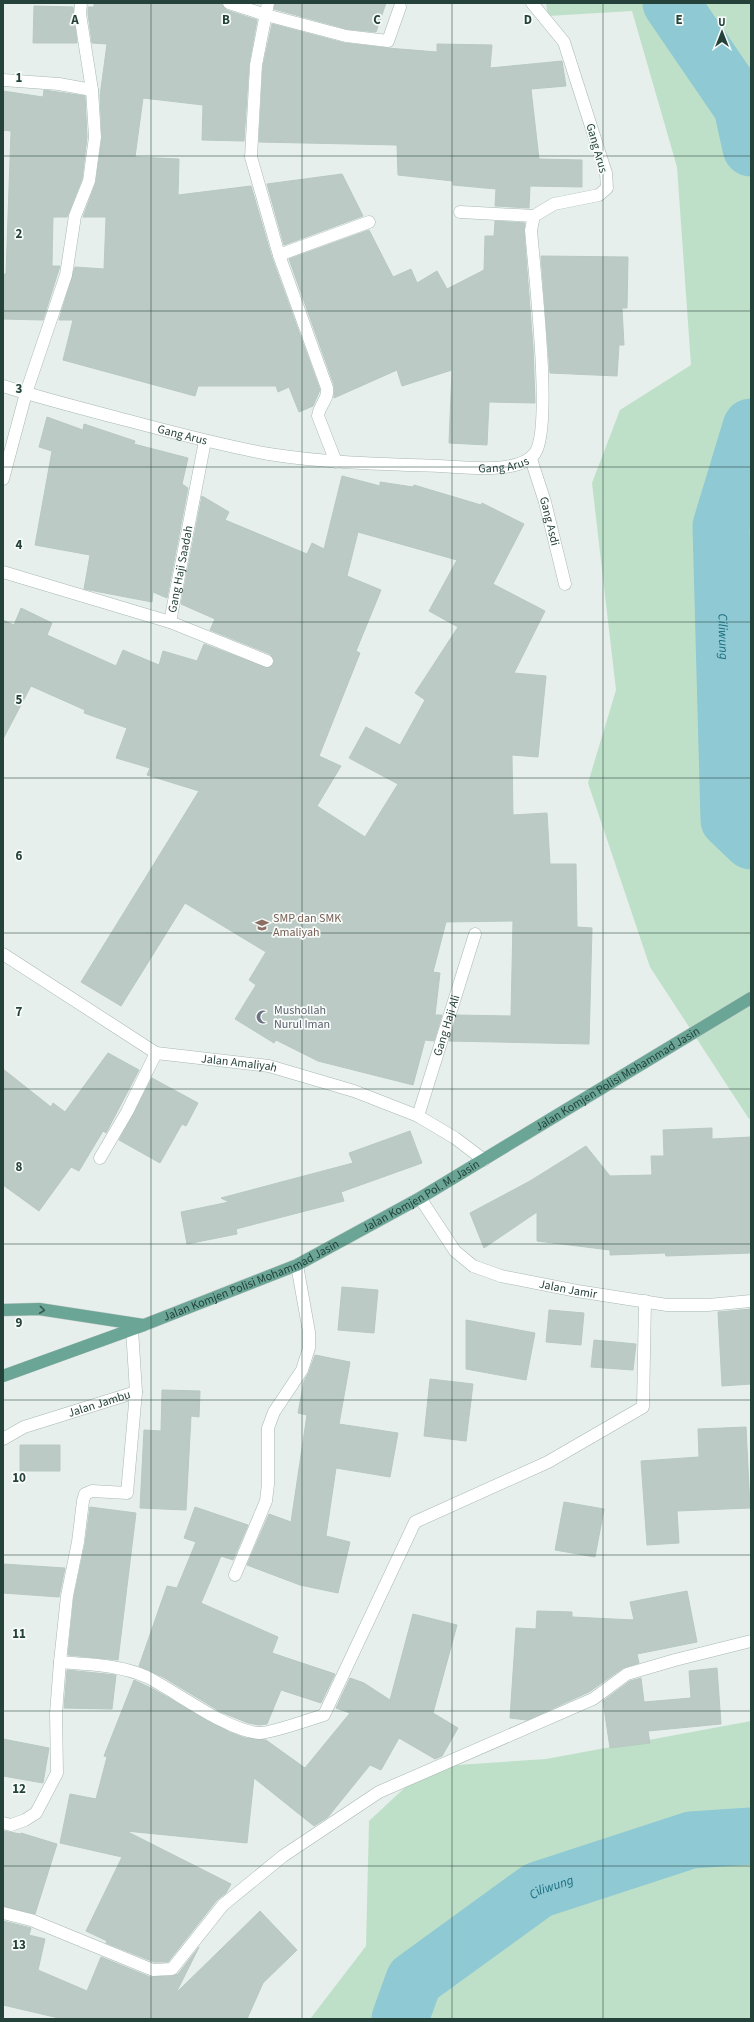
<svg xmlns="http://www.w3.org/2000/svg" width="754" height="2022" font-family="'Source Sans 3',sans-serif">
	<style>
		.green { fill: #bfe0c8 }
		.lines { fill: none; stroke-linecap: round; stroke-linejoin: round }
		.river { stroke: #8ec9d4; stroke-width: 57 }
		.building { fill: #bbcac4; stroke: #b8c9c2; fill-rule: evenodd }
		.minor-casing { stroke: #a8b8b2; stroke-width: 13 }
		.primary-casing { stroke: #c2cac8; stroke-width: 13 }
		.minor { stroke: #fff; stroke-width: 12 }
		.primary { stroke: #6aa596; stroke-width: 12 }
		.oneway { stroke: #365b51 }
		.grid { fill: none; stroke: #24423a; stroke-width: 1; stroke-opacity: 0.55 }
		.labels { text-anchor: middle; stroke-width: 3.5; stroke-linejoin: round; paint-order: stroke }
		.street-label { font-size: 12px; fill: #24423a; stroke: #f7fbf9 }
		.education-label { font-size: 12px; fill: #785e54; stroke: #f7fbf9; text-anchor: start }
		.worship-label { font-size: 12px; fill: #5b616d; stroke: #f7fbf9; text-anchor: start }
		.water-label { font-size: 13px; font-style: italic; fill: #1c6f80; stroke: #f7fbf9 }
		.grid-label { font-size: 13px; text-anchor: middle; font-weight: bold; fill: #24423a; stroke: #f7fbf9; stroke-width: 3.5; stroke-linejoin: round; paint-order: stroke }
	</style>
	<rect width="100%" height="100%" fill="#e6efeb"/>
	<path class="green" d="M 546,3 L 751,3 L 751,1118 L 749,1119 L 650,967 L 588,783 L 616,690 L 592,483 L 620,410 L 691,365 L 677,167 L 632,11 L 548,16 Z
		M 751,1721 L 751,2019 L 310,2019 L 366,1946 L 369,1821 L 427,1767 L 546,1759 Z"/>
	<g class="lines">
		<g class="river">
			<path d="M 671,3 L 742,107 L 751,148"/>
			<path id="s1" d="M 751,427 L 721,526 L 729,820 L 751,841"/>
			<path id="s2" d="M 400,2019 L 414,1980 L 538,1890 L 691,1840 L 751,1836"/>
		</g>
	</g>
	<path class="building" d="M 94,3 L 222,3 L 226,10 L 257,20 L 249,64 L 244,141 L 202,140 L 203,105 L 143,98 L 135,157 L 179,159 L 178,195 L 251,186 L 272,258 L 320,390 L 313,406 L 299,412 L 289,387 L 278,392 L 276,386 L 198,386 L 195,396 L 63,360 L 73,320 L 59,320 L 75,267 L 104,269 L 106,217 L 83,217 L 96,182 L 102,138 L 100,96 L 107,44 L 92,43 L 88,14 L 88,7 L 94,7 Z
		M 275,3 L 386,3 L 376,32 L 347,29 L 274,9 Z
		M 34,6 L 73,7 L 77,43 L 33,43 Z
		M 272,24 L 344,43 L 387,48 L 437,52 L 437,44 L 492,45 L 490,68 L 562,61 L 566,86 L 531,89 L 539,159 L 582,160 L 582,187 L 530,186 L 529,208 L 495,206 L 496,189 L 453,185 L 453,181 L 398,175 L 397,145 L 259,142 L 263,66 Z
		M 44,90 L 85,96 L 87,137 L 82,179 L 67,217 L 53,217 L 52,266 L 60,266 L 43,320 L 3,319 L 3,274 L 6,274 L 11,131 L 3,130 L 3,91 L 43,97 Z
		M 342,174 L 363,216 L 284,245 L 267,184 Z
		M 495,221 L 525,223 L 524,231 L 533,347 L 535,403 L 489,402 L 487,445 L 449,443 L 452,370 L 402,386 L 397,370 L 334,398 L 334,385 L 289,259 L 369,230 L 393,277 L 411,269 L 417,283 L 437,271 L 447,289 L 484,270 L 485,236 L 494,236 Z
		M 541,256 L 628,257 L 627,308 L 622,308 L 624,345 L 619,345 L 617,376 L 550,373 Z
		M 47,417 L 83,430 L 84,424 L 135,441 L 134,444 L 188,458 L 182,484 L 188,488 L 167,598 L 153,592 L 152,602 L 84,589 L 90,555 L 35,545 L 52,451 L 39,447 Z
		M 342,476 L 380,486 L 380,482 L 413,487 L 414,485 L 481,505 L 482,503 L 524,524 L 493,584 L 545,611 L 514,673 L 546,676 L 538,757 L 512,755 L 513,815 L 547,813 L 550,864 L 576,864 L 577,927 L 592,928 L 589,1044 L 449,1041 L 457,1015 L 511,1016 L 513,921 L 446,922 L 433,972 L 440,973 L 435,1015 L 442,1015 L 434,1041 L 425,1040 L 413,1085 L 318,1061 L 276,1040 L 274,1043 L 235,1019 L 256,985 L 249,980 L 266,952 L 185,903 L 121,1006 L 81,982 L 199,791 L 147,775 L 150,768 L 116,758 L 127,728 L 84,713 L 85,710 L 31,686 L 3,739 L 3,620 L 14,625 L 21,608 L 52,623 L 47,635 L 116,666 L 123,650 L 159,665 L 163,651 L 197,661 L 204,644 L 268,668 L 274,663 L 274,660 L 270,654 L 210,630 L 215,619 L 181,604 L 202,496 L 229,512 L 225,520 L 307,554 L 312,543 L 324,549 ZM 358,532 L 457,560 L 429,611 L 458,627 L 415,693 L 425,700 L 400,745 L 366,727 L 349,758 L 398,784 L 365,837 L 317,806 L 341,766 L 319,756 L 360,653 L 356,651 L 381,590 L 347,576 Z
		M 108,1053 L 139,1070 L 106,1133 L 103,1131 L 79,1171 L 71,1167 L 39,1211 L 3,1185 L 3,1069 L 51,1107 L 53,1103 L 65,1112 Z
		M 152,1078 L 198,1103 L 186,1126 L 182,1124 L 160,1163 L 119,1140 Z
		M 712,1128 L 712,1139 L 751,1137 L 751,1253 L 666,1256 L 665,1253 L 610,1255 L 610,1250 L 537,1241 L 537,1212 L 484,1248 L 470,1213 L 530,1181 L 586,1146 L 610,1176 L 652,1175 L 651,1156 L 664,1156 L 663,1130 Z
		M 410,1131 L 422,1163 L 341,1192 L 344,1201 L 236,1229 L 237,1234 L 187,1244 L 181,1212 L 229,1202 L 221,1198 L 353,1163 L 349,1153 Z
		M 342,1287 L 378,1290 L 374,1333 L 338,1330 Z
		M 751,1309 L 751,1384 L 722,1386 L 718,1312 Z
		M 549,1310 L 584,1313 L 581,1345 L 546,1342 Z
		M 466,1320 L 535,1333 L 526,1380 L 466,1369 Z
		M 594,1340 L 636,1344 L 633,1370 L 591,1367 Z
		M 315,1355 L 350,1362 L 339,1424 L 398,1433 L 390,1477 L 336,1468 L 326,1536 L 350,1542 L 338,1593 L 300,1585 L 247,1565 L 269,1514 L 291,1522 L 307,1415 L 298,1413 L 304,1381 L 309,1372 Z
		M 430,1379 L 473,1384 L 466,1441 L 424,1436 Z
		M 162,1390 L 200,1391 L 199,1417 L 191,1416 L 186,1510 L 140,1508 L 144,1430 L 161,1431 Z
		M 746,1427 L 750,1508 L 677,1511 L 679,1543 L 647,1545 L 641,1461 L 699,1457 L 698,1429 Z
		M 20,1445 L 60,1445 L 60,1471 L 20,1471 Z
		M 564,1502 L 604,1509 L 595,1557 L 555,1550 Z
		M 90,1507 L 136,1513 L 118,1660 L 68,1655 L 74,1597 L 85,1544 Z
		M 195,1507 L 248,1525 L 233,1560 L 221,1556 L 201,1603 L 278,1637 L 272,1653 L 335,1674 L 321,1703 L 281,1690 L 267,1724 L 259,1725 L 248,1723 L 221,1712 L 163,1677 L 139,1666 L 167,1586 L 177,1588 L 196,1542 L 184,1538 Z
		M 3,1564 L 65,1568 L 59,1597 L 3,1593 Z
		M 687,1591 L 697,1642 L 637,1654 L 639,1663 L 623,1668 L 589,1692 L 527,1720 L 510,1718 L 516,1628 L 536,1629 L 537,1611 L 572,1612 L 572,1617 L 634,1620 L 630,1602 Z
		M 413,1614 L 457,1625 L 433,1713 L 458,1728 L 442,1756 L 435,1759 L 399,1738 L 381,1770 L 370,1765 L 328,1817 L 314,1826 L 254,1778 L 247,1843 L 126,1831 L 231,1884 L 226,1893 L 217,1900 L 168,1962 L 154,1962 L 106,1943 L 107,1941 L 86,1931 L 122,1857 L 60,1843 L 70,1794 L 96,1799 L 107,1757 L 104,1756 L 134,1680 L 155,1690 L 229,1732 L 245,1738 L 266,1740 L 305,1768 L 350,1713 L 336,1708 L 350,1678 L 364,1683 L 390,1700 Z
		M 717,1668 L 721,1724 L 648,1731 L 650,1743 L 610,1748 L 603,1701 L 630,1681 L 641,1678 L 644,1702 L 691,1698 L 689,1671 Z
		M 67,1670 L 116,1675 L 112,1709 L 64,1708 Z
		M 3,1739 L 49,1748 L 43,1783 L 3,1776 Z
		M 3,1831 L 21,1834 L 21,1833 L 57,1844 L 35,1914 L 3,1906 Z
		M 260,1911 L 297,1950 L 263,1983 L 247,2019 L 63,2019 L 3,2005 L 3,1921 L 31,1928 L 29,1935 L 45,1939 L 38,1970 L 87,1991 L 101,1957 L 150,1977 L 172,1976 L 178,1974 L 199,1947 L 176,1993 Z"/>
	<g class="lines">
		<g class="minor-casing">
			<g id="minor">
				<path d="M 229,3 L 266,15 L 346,36 L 388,41 L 400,7"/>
				<path d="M 268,3 L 256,65 L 251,157 L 279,255 L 327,388 C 329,399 319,405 318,416 L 336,462"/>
				<path d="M 3,80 L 59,84 L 92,90"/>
				<path d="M 460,212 L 534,216"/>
				<path d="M 279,255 L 369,222"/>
				<path id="s3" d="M 3,386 C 41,398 80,408 118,418 C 168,431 218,445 269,454 C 325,463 382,464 439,466 C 463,467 520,475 535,453 C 553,428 534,269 531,230 L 534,216 L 554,204 L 599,195 L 607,188 L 606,173 L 564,42 L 532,3"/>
				<path id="s4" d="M 531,459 L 545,502 L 565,584"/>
				<path d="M 3,479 L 26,393 L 66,275 L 75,216 L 89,181 L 95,137 L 92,90 L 80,14 L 81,3"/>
				<path d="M 3,572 L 170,622 L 267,661"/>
				<path id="s5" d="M 170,622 L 205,441"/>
				<path id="s6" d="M 3,954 L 156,1053 L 269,1066 L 354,1091 L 418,1116 L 455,1138 L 484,1160"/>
				<path id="s7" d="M 418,1116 L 475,934"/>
				<path d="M 100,1158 L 127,1112 L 156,1053"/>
				<path id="s8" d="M 420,1198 L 455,1251 L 473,1266 L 501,1276 L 577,1291 L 667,1305 L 708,1305 L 751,1301"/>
				<path id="s9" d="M 3,1439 L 24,1427 L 136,1392"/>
				<path d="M 235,1575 L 266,1501 L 268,1484 L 268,1428 L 274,1412 L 302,1370 L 309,1348 L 309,1332 L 297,1265"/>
				<path d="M 60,1662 C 87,1664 121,1665 147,1677 C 177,1692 227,1731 259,1733 C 269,1734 311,1719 324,1715 L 415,1522 L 548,1462 L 643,1407 L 645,1301"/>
				<path d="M 3,1823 L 11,1825 L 25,1820 L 36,1813 L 57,1773 L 56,1713 L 60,1662 L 67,1596 L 78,1542 L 83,1501 L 85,1494 L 92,1491 L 127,1493 L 136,1392 L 132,1329"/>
				<path d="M 3,1913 L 31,1920 L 153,1970 L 172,1969 L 223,1905 L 283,1856 L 379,1792 L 593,1699 L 627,1674 L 675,1660 L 751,1641"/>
			</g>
		</g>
		<g class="primary-casing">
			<g id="primary">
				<path d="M 3,1310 L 39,1309 L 143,1325"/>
				<path id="s10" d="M 3,1376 L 144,1325 L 297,1265 L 420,1198 L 751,998"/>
			</g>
		</g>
		<use href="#minor" class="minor"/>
		<use href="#primary" class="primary"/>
	</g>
	<defs><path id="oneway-chevron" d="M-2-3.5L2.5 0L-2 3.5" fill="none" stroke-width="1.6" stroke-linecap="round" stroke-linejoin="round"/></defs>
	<use class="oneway" href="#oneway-chevron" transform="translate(42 1310) rotate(6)"/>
	<path class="grid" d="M 151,3 L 151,2019M 302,3 L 302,2019M 452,3 L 452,2019M 603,3 L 603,2019M 3,156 L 751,156M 3,311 L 751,311M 3,467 L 751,467M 3,622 L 751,622M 3,778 L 751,778M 3,933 L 751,933M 3,1089 L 751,1089M 3,1244 L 751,1244M 3,1400 L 751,1400M 3,1555 L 751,1555M 3,1711 L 751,1711M 3,1866 L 751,1866"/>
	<defs>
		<g id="school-bare" transform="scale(1.08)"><path d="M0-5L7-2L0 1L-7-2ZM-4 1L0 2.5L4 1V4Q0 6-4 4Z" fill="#8d6e63" stroke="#f7fbf9" stroke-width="2.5" paint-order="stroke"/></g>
		<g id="mosque-bare" transform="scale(1.08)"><path d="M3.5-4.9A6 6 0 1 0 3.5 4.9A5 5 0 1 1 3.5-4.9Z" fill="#6b7280" stroke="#f7fbf9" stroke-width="2.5" paint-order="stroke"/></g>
	</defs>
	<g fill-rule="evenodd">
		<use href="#school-bare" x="262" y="925"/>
		<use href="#mosque-bare" x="263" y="1017"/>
	</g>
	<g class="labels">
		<g class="street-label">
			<text transform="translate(597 148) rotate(74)" y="4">Gang Arus</text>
			<text dy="4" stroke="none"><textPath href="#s3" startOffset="186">Gang Arus</textPath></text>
			<text dy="4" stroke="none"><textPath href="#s3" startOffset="510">Gang Arus</textPath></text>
			<text dy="4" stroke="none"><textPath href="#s4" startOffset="65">Gang Asdi</textPath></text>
			<text dy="4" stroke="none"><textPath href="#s5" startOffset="54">Gang Haji Saadah</textPath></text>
			<text dy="4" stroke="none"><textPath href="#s7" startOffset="95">Gang Haji Ali</textPath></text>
			<text dy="4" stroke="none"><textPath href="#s6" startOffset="266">Jalan Amaliyah</textPath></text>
			<text dy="4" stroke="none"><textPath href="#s10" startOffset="685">Jalan Komjen Polisi Mohammad Jasin</textPath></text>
			<text dy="4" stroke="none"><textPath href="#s10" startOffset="456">Jalan Komjen Pol. M. Jasin</textPath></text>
			<text dy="4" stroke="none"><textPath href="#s10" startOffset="266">Jalan Komjen Polisi Mohammad Jasin</textPath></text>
			<text dy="4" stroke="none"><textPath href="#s8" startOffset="185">Jalan Jamir</textPath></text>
			<text dy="4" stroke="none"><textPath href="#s9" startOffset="103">Jalan Jambu</textPath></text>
		</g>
		<g class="education-label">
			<text x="273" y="922">SMP dan SMK<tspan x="273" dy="14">Amaliyah</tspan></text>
		</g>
		<g class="worship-label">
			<text x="274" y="1014">Mushollah<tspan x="274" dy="14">Nurul Iman</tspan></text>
		</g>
		<g class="water-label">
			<text dy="5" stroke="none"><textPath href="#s1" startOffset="214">Ciliwung</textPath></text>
			<text dy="5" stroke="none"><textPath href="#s2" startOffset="208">Ciliwung</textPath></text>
		</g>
	</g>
	<g class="grid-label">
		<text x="75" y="24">A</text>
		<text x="226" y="24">B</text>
		<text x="377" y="24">C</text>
		<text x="528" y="24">D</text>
		<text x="679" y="24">E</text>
		<text x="19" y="82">1</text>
		<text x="19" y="238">2</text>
		<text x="19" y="393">3</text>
		<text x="19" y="549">4</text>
		<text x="19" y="704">5</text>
		<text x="19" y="860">6</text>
		<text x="19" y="1016">7</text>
		<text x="19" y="1171">8</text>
		<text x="19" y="1327">9</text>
		<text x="19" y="1482">10</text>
		<text x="19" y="1638">11</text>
		<text x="19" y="1793">12</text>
		<text x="19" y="1949">13</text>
	</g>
	<rect width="754" height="2022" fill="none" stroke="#24423a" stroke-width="8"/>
	<g transform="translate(722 32)" stroke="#f7fbf9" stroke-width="3" paint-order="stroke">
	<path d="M0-3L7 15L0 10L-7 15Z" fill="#24423a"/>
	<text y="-6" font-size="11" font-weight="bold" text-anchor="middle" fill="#24423a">U</text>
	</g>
</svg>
